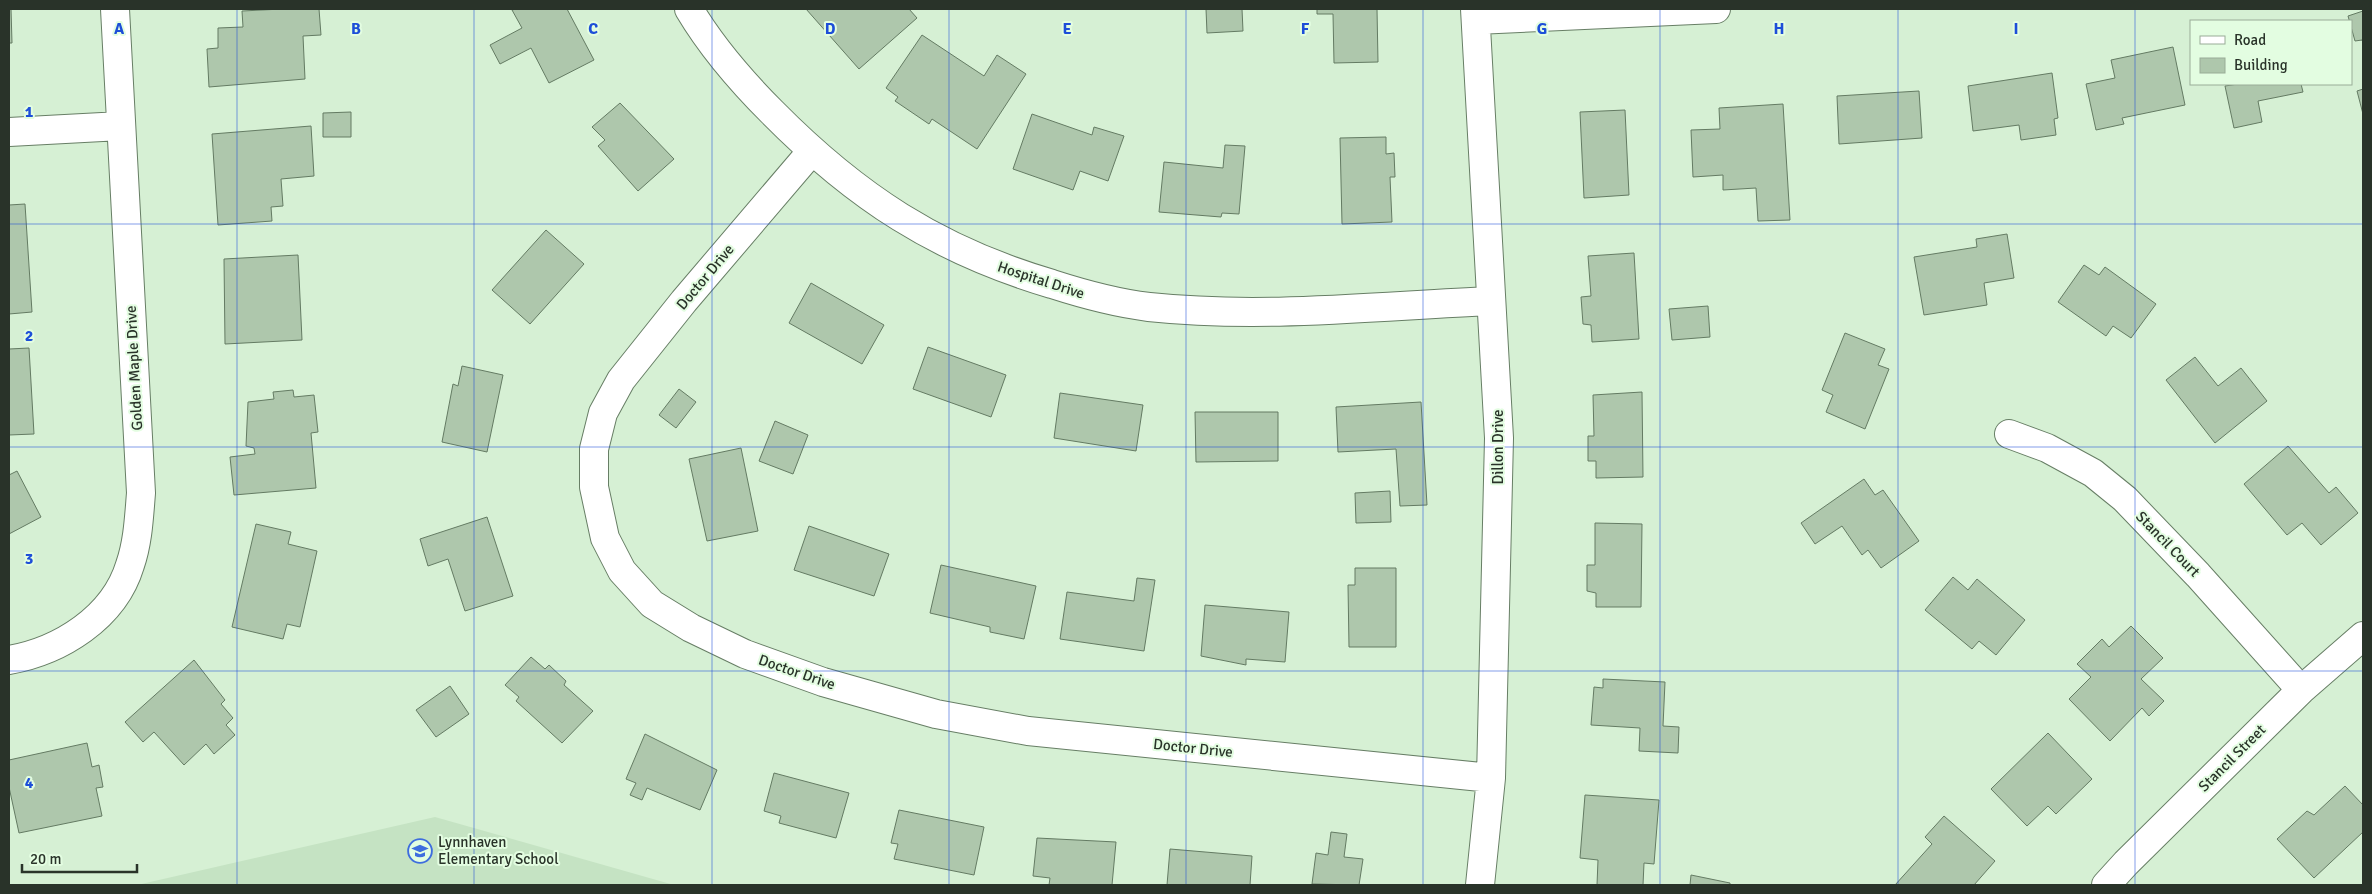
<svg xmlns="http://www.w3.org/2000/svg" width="2372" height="894" font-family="Signika,sans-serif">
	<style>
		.built { fill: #c5e3c3 }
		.building { fill: #aec7ac; stroke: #647b63 }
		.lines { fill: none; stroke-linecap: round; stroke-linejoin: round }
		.minor-casing { stroke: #677e65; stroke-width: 30 }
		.minor { stroke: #fff; stroke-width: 28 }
		.grid { fill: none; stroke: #1d4ed8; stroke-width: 1; stroke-opacity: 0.55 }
		.labels { text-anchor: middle; stroke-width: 4; stroke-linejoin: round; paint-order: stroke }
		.street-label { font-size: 15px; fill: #293329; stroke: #e3fde1 }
		.poi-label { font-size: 15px; fill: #293329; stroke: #e3fde1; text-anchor: start }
		.grid-label { font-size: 16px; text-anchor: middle; font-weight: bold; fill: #1d4ed8; stroke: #e3fde1; stroke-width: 4; stroke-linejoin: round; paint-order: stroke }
	</style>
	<rect width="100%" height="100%" fill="#d6f0d4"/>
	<path class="built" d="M 435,817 L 674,885 L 137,885 Z"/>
	<path class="building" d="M 9,9 L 11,9 L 12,43 L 9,43 Z
		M 282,9 L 319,9 L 321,35 L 303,36 L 305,79 L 209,87 L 207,49 L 218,48 L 218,28 L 243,27 L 242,11 Z
		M 516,9 L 567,9 L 594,60 L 549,83 L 531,48 L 500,64 L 490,45 L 522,28 L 512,10 Z
		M 806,9 L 909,9 L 917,18 L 859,69 Z
		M 1206,9 L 1242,9 L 1243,31 L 1207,33 Z
		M 1317,9 L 1377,9 L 1378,62 L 1334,63 L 1333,14 L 1317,14 Z
		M 2363,11 L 2363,43 L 2362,40 L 2355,41 L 2348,16 Z
		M 922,35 L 984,76 L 997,55 L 1026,74 L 977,149 L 932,119 L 929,124 L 895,101 L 898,97 L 886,88 Z
		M 2173,47 L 2185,105 L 2122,118 L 2124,124 L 2096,130 L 2086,84 L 2115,78 L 2111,60 Z
		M 2052,73 L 2058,118 L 2054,119 L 2056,135 L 2021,140 L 2019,125 L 1973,131 L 1968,86 Z
		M 2238,84 L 2301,84 L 2303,92 L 2258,101 L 2262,122 L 2234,128 L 2225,86 Z
		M 2363,89 L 2363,114 L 2357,91 Z
		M 1919,91 L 1922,138 L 1839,144 L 1837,96 Z
		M 620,103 L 674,159 L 638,191 L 598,146 L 605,140 L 592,127 Z
		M 1783,104 L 1790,220 L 1758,221 L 1756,188 L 1723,190 L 1723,175 L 1693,177 L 1691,130 L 1720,129 L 1719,108 Z
		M 1625,110 L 1629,195 L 1584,198 L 1580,112 Z
		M 351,112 L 351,137 L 323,137 L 323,113 Z
		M 1032,114 L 1092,135 L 1094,127 L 1124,136 L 1108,181 L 1080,171 L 1073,190 L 1013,169 Z
		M 311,126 L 314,176 L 281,179 L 283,206 L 271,207 L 272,221 L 218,225 L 212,134 Z
		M 1386,137 L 1386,154 L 1394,153 L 1395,177 L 1390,177 L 1392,222 L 1342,224 L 1340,138 Z
		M 1225,145 L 1245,146 L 1239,214 L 1222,213 L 1221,217 L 1159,212 L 1164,162 L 1223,168 Z
		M 25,204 L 32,312 L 9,314 L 9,205 Z
		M 546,230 L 584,264 L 530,324 L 492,290 Z
		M 2007,234 L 2014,278 L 1984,283 L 1987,305 L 1924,315 L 1914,257 L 1977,247 L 1976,239 Z
		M 1634,253 L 1639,339 L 1592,342 L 1591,325 L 1583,324 L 1581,297 L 1591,296 L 1588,256 Z
		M 298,255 L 302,340 L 225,344 L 224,259 Z
		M 2084,265 L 2099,275 L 2105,267 L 2156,304 L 2131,338 L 2113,326 L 2106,336 L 2058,302 Z
		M 811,283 L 884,325 L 862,364 L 789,323 Z
		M 1708,306 L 1710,337 L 1672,340 L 1669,309 Z
		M 1845,333 L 1885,349 L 1878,365 L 1889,369 L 1865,429 L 1826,412 L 1833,395 L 1822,390 Z
		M 928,347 L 1006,375 L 991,417 L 913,389 Z
		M 29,348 L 34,434 L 9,435 L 9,349 Z
		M 2195,357 L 2218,386 L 2241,368 L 2267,401 L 2215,443 L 2166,380 Z
		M 462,366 L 503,375 L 487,452 L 442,442 L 453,384 L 458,386 Z
		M 679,389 L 696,402 L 676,428 L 659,415 Z
		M 293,390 L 294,397 L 314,395 L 318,432 L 311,433 L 316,488 L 234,495 L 230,457 L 255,454 L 254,448 L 246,446 L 248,402 L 274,399 L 273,392 Z
		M 1642,392 L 1643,477 L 1596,478 L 1596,461 L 1588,461 L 1588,436 L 1594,436 L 1593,395 Z
		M 1060,393 L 1143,405 L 1136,451 L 1054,438 Z
		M 1421,402 L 1427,505 L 1400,506 L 1396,449 L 1338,452 L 1336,407 Z
		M 1195,412 L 1278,412 L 1278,461 L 1196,462 Z
		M 775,421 L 808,435 L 793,474 L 759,461 Z
		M 2288,446 L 2329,493 L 2336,487 L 2358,513 L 2321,545 L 2302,523 L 2287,535 L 2244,484 Z
		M 741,448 L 758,531 L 707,541 L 689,459 Z
		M 17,471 L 41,517 L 9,534 L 9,475 Z
		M 1864,479 L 1875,495 L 1883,490 L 1919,541 L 1881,568 L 1868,550 L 1862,555 L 1842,526 L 1815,544 L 1801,523 Z
		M 1390,491 L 1391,522 L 1356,523 L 1355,493 Z
		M 487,517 L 513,596 L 465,611 L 448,559 L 428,566 L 420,539 Z
		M 1595,523 L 1642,524 L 1641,607 L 1596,607 L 1596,593 L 1587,591 L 1587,565 L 1595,565 Z
		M 256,524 L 291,532 L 288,544 L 317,551 L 300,627 L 287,624 L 283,639 L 232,627 Z
		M 809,526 L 889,554 L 874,596 L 794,570 Z
		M 941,565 L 1036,586 L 1024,639 L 990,632 L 990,627 L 930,613 Z
		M 1355,568 L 1396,568 L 1396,647 L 1349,647 L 1348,585 L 1355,585 Z
		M 1953,577 L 1968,590 L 1977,579 L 2025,620 L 1996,655 L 1979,641 L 1972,649 L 1925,610 Z
		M 1137,578 L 1155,580 L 1144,651 L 1060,639 L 1067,592 L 1134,601 Z
		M 1205,605 L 1289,612 L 1285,662 L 1246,659 L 1246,665 L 1201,656 Z
		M 2131,626 L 2163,658 L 2141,679 L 2164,701 L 2149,716 L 2142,708 L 2110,741 L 2069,699 L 2091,677 L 2077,664 L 2102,639 L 2109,647 Z
		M 531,657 L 545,669 L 549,665 L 566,681 L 564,685 L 593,711 L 562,743 L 516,701 L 519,697 L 505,685 Z
		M 194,660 L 225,700 L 221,704 L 233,718 L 226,725 L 235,735 L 214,754 L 206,744 L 184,765 L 154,732 L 143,742 L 125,722 Z
		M 1603,679 L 1665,682 L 1663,726 L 1679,727 L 1678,753 L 1639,751 L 1640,728 L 1591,725 L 1594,687 L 1603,688 Z
		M 450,686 L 469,714 L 436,737 L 416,710 Z
		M 2048,733 L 2092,779 L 2056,814 L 2048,806 L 2027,826 L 1991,789 Z
		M 645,734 L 717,770 L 700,810 L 647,788 L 642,800 L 630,795 L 636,783 L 626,779 Z
		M 87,743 L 92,767 L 99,765 L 103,787 L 96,788 L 102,816 L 19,833 L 9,787 L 9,760 Z
		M 774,773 L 849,793 L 836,838 L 779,823 L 781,816 L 764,811 Z
		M 2345,786 L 2363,805 L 2363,832 L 2314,878 L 2277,839 L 2307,811 L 2314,815 Z
		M 1585,795 L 1659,800 L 1654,864 L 1644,863 L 1643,885 L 1597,885 L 1598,860 L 1580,858 Z
		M 899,810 L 984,827 L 974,875 L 894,859 L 898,844 L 891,843 Z
		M 1944,816 L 1995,861 L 1974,885 L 1895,885 L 1932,844 L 1925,837 Z
		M 1331,832 L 1347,834 L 1344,857 L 1363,859 L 1359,885 L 1312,884 L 1316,853 L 1328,855 Z
		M 1037,838 L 1116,842 L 1112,885 L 1049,885 L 1050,878 L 1033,876 Z
		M 1170,849 L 1252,856 L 1250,885 L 1167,885 Z
		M 1691,875 L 1730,883 L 1730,885 L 1690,885 Z"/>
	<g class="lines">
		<g class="minor-casing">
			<path id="minor" d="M 689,9 C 711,46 741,81 772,112 C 856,197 937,250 1052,284 C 1083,294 1116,303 1149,307 C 1263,319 1378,306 1491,301
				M 1475,9 L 1499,438 L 1491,778 L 1480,885
				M 1476,20 L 1716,9
				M 9,132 L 121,126
				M 811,152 L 684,301 L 621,380 L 603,413 L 594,449 L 594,487 L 605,538 L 622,571 L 652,604 L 691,628 L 745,654 L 823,682 L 936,714 L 1028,731 L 1491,778
				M 2009,434 L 2047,448 L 2093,473 L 2125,499 L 2198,575 L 2301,690
				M 9,660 C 60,651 114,618 130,565 C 138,542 139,517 141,493 L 115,9
				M 2106,885 L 2126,863 L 2301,690 L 2363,636"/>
		</g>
		<use href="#minor" class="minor"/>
	</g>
	<path class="grid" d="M 237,9 L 237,885M 474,9 L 474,885M 712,9 L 712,885M 949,9 L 949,885M 1186,9 L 1186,885M 1423,9 L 1423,885M 1660,9 L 1660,885M 1898,9 L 1898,885M 2135,9 L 2135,885M 9,224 L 2363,224M 9,447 L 2363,447M 9,671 L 2363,671"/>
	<defs>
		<g id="school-ring" transform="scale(1.25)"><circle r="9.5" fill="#e3fde1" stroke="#3e6dde" stroke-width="1.5"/><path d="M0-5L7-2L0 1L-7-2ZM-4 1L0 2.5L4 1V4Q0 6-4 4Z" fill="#3e6dde"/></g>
	</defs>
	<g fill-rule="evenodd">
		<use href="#school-ring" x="420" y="851"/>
	</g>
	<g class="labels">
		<g class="street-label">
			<text transform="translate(705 277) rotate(-50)" y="5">Doctor Drive</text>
			<text transform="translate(1041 280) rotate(18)" y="5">Hospital Drive</text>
			<text transform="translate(134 368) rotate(-93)" y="5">Golden Maple Drive</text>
			<text transform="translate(1498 447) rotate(-90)" y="5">Dillon Drive</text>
			<text transform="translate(2168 544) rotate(46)" y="5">Stancil Court</text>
			<text transform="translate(797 672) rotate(19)" y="5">Doctor Drive</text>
			<text transform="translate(1193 748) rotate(6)" y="5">Doctor Drive</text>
			<text transform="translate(2232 758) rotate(-45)" y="5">Stancil Street</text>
		</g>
		<g class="poi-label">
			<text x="438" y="847">Lynnhaven<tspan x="438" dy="17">Elementary School</tspan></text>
		</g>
	</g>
	<g class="grid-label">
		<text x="119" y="34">A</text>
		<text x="356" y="34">B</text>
		<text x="593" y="34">C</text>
		<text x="830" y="34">D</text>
		<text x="1067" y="34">E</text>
		<text x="1305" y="34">F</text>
		<text x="1542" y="34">G</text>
		<text x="1779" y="34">H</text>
		<text x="2016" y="34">I</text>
		<text x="29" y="117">1</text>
		<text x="29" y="341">2</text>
		<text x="29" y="564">3</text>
		<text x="29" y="788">4</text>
	</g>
	<rect width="2372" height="894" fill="none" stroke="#293329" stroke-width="20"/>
	<rect x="2190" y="20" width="162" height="65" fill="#e3fde1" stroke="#99ac97"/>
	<rect x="2200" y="36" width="25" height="8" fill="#ffffff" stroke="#99ac97"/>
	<text x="2234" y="45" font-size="15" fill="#293329">Road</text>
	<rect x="2200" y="58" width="25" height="15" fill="#aec7ac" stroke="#99ac97"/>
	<text x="2234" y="70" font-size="15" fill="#293329">Building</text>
	<path d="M22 864v8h115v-8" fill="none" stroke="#293329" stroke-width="2.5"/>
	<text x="30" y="864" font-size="15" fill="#293329" stroke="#e3fde1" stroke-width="4" paint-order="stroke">20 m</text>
</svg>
